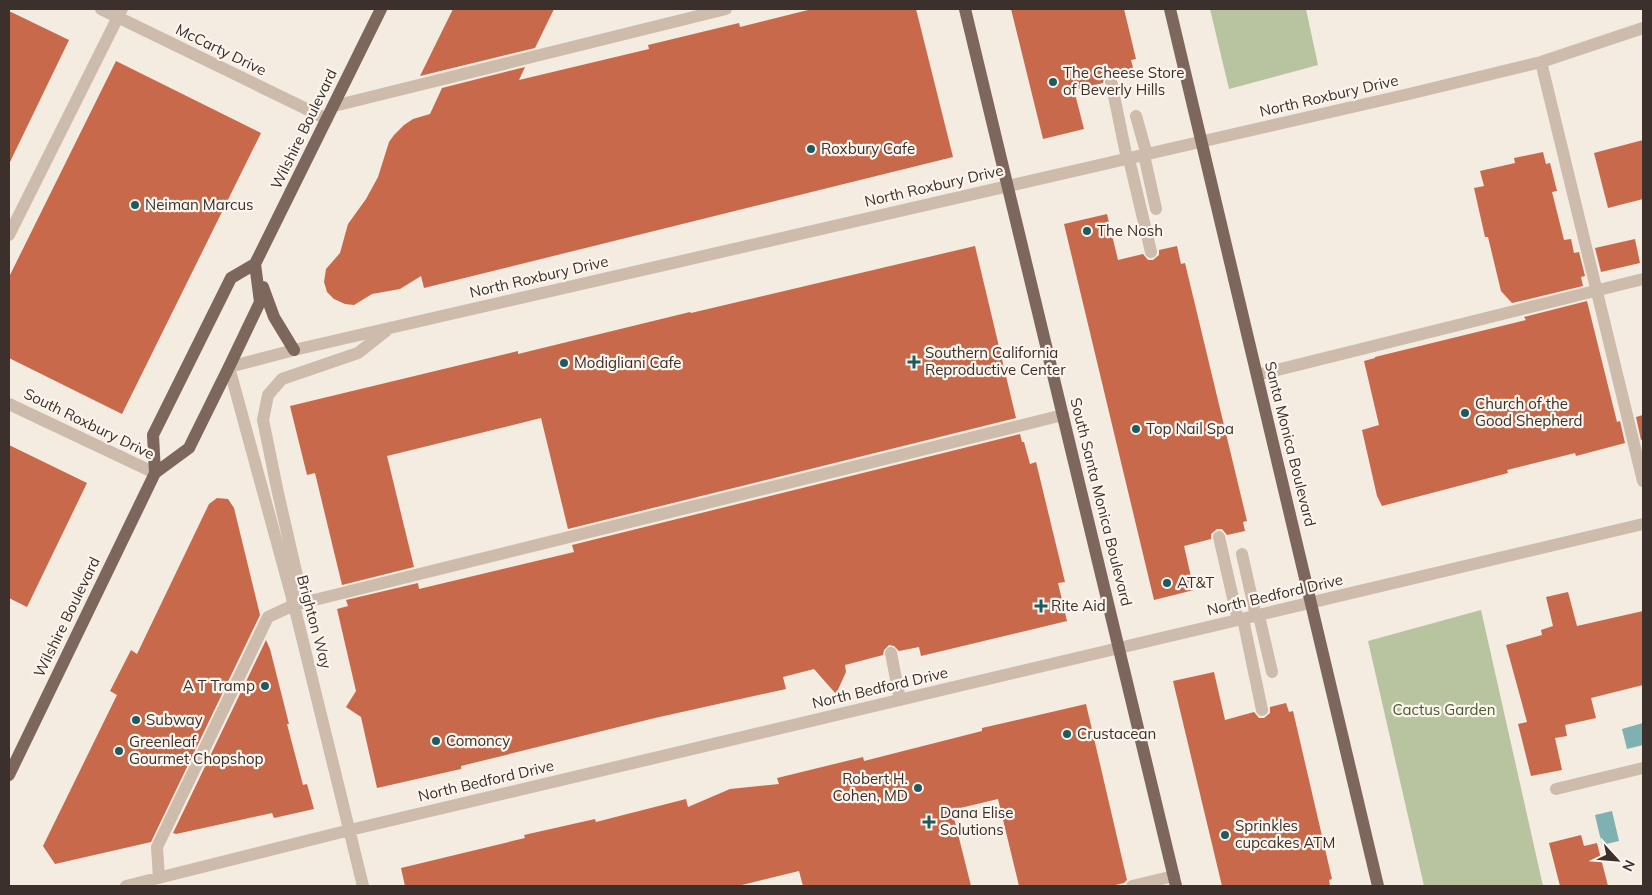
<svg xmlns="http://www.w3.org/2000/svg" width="1652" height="895" font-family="Mulish,sans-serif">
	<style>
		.green { fill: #b8c4a0 }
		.water { fill: #7fb0b2 }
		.building { fill: #c8694b }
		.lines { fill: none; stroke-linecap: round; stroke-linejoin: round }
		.minor { stroke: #cdbbac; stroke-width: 12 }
		.major { stroke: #7d675c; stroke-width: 12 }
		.poi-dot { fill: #1f5a5e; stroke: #fbf5ee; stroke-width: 2 }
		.labels { text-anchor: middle; stroke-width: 4.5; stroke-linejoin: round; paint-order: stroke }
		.street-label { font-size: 15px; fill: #3b302b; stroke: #fbf5ee }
		.poi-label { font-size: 15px; fill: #3b302b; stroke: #fbf5ee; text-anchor: start }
		.park-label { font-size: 15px; fill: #4a5a2e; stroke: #fbf5ee }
	</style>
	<rect width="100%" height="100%" fill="#f4ebe1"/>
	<path class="green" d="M 1210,9 L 1306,9 L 1318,65 L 1229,89 Z
		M 1481,610 L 1543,886 L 1424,886 L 1368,641 Z"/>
	<path class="water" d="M 1643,723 L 1643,745 L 1627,749 L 1622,729 Z
		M 1612,811 L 1619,841 L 1602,845 L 1595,815 Z"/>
	<path class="building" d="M 453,9 L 554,9 L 535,48 L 420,76 Z
		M 812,9 L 916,9 L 953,157 L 424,288 L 421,276 L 400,289 L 372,294 L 354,305 L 345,304 L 334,299 L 327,292 L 324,282 L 326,269 L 340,253 L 348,224 L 366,199 L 378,177 L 389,142 L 394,135 L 404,125 L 413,119 L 430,114 L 442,88 L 525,67 L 519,80 L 649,49 L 648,45 L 739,23 L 740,27 Z
		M 1011,9 L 1124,9 L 1136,59 L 1131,60 L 1135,75 L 1119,79 L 1114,74 L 1109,73 L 1104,78 L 1103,83 L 1074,90 L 1084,129 L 1043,139 Z
		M 9,11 L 69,40 L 9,164 Z
		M 116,61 L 261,133 L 122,414 L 9,358 L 9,277 Z
		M 1643,140 L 1643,199 L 1608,208 L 1594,153 Z
		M 1543,152 L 1546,164 L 1550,163 L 1557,191 L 1552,192 L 1564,240 L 1571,239 L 1574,253 L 1579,252 L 1585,276 L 1581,277 L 1583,286 L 1512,303 L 1501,291 L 1488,237 L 1485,237 L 1474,188 L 1484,186 L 1480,171 L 1515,163 L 1514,158 Z
		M 1107,214 L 1118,260 L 1143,254 L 1148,260 L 1153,260 L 1159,255 L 1159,250 L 1177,246 L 1181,264 L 1185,263 L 1247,521 L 1243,522 L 1245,531 L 1227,535 L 1222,529 L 1217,529 L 1211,534 L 1211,539 L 1184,546 L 1194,590 L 1154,600 L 1064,224 Z
		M 1635,239 L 1640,263 L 1601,272 L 1595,248 Z
		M 975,246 L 1016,418 L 568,529 L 541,418 L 387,456 L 414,567 L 342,585 L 315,473 L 307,475 L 290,406 L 518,351 L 518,354 L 690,312 L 691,313 Z
		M 1587,301 L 1617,422 L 1620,421 L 1625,443 L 1576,456 L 1575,453 L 1507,470 L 1508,473 L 1382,506 L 1377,496 L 1362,430 L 1379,425 L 1364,361 L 1375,358 L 1375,357 L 1526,320 L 1524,317 Z
		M 1643,415 L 1643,439 L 1641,440 L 1636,417 Z
		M 1020,434 L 1022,442 L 1024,442 L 1030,464 L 1036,462 L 1065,582 L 1058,583 L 1067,621 L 921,656 L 919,647 L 899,651 L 894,646 L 889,645 L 884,650 L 883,655 L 845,665 L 846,672 L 836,694 L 814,669 L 783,677 L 786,689 L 655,718 L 461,766 L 461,769 L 377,788 L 361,717 L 346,707 L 356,691 L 337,609 L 348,606 L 346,600 L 418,583 L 419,589 L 574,552 L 572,545 Z
		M 9,445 L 87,483 L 27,607 L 9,598 Z
		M 217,498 L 228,499 L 234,508 L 260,615 L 151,842 L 55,864 L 43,846 L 117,695 L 110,691 L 131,650 L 137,654 L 209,504 Z
		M 1568,592 L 1577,626 L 1643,611 L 1643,685 L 1591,698 L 1596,718 L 1565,725 L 1567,736 L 1555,738 L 1562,770 L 1531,776 L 1518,724 L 1527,722 L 1506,645 L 1542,635 L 1541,630 L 1553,626 L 1546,597 Z
		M 266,640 L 270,649 L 289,724 L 287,724 L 303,785 L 307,784 L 314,809 L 274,818 L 272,813 L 176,834 L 173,833 Z
		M 1214,672 L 1225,720 L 1254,712 L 1259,718 L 1264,718 L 1270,713 L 1270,707 L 1286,703 L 1289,712 L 1293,711 L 1332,879 L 1329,880 L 1330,886 L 1222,886 L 1173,681 Z
		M 1086,704 L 1127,880 L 1124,883 L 1111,886 L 1019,886 L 998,799 L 952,810 L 971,886 L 803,886 L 799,871 L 738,886 L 405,886 L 401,868 L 525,838 L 524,835 L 595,819 L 596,822 L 686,799 L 688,807 L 730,789 L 779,784 L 777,778 L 863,757 L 864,761 L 982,731 L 982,728 Z
		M 1581,835 L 1584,846 L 1597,843 L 1608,886 L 1560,886 L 1549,843 Z"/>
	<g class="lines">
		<path class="minor" d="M 101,9 L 327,119
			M 1541,62 L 1643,481
			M 1111,81 L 1127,159
			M 334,106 L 726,9
			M 1136,116 L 1147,155
			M 1144,155 L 1156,209
			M 1129,159 L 1151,252
			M 9,235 L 122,9
			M 1257,375 L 1643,279
			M 9,404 L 155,473
			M 1219,537 L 1238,620
			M 1242,554 L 1256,616
			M 292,599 L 298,580 L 278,493 L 263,420 L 268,395 L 282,379 L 358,353 L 386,331
			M 1259,616 L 1272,672
			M 1243,619 L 1262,710
			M 891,653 L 900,700
			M 1556,789 L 1643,768
			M 159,878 L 157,847 L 268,617 L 294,605 L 1063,415
			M 126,886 L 350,830 L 1643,524
			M 363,886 L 294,605 L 229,367 L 294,350 L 1409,94 L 1541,62 L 1643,28
			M 1132,886 L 1174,876"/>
		<path class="major" d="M 965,9 L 1176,886
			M 1170,9 L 1378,886
			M 263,287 L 274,317 L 294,350
			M 155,473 L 189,448 L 229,367 L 260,302 L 255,264
			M 9,775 L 155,473 L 153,435 L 159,423 L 231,278 L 255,264 L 381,9"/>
	</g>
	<g class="poi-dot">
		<circle cx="1053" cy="82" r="5"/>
		<circle cx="811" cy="149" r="5"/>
		<circle cx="135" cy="205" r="5"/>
		<circle cx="1087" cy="231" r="5"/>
		<path d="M911.5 354.5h5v5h5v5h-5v5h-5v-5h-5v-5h5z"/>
		<circle cx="564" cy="363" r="5"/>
		<circle cx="1465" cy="413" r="5"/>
		<circle cx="1136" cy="429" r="5"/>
		<circle cx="1167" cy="583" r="5"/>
		<path d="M1038.5 598.5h5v5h5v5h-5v5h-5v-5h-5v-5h5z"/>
		<circle cx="265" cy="686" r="5"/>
		<circle cx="136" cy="720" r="5"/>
		<circle cx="1067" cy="734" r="5"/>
		<circle cx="436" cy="741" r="5"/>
		<circle cx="119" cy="751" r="5"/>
		<circle cx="918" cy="788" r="5"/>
		<path d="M926.5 814.5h5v5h5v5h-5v5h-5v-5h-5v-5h5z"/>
		<circle cx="1225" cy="835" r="5"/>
	</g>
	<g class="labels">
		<g class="street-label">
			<text transform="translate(221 50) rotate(26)" y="5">McCarty Drive</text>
			<text transform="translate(1329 96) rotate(-13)" y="5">North Roxbury Drive</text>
			<text transform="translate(304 129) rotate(-64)" y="5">Wilshire Boulevard</text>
			<text transform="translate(934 186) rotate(-13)" y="5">North Roxbury Drive</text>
			<text transform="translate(539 277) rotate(-13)" y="5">North Roxbury Drive</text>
			<text transform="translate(89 424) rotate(26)" y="5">South Roxbury Drive</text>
			<text transform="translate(1290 444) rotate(76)" y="5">Santa Monica Boulevard</text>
			<text transform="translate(1101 502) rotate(76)" y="5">South Santa Monica Boulevard</text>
			<text transform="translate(1275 595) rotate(-13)" y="5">North Bedford Drive</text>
			<text transform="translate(67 617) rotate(-64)" y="5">Wilshire Boulevard</text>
			<text transform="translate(314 622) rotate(75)" y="5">Brighton Way</text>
			<text transform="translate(880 688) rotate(-13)" y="5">North Bedford Drive</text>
			<text transform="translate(486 781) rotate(-13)" y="5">North Bedford Drive</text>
		</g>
		<g class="poi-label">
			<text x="1063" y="78">The Cheese Store<tspan x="1063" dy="17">of Beverly Hills</tspan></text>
			<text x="821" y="154">Roxbury Cafe</text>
			<text x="145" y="210">Neiman Marcus</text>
			<text x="1097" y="236">The Nosh</text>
			<text x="925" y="358">Southern California<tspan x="925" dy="17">Reproductive Center</tspan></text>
			<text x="574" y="368">Modigliani Cafe</text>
			<text x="1475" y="409">Church of the<tspan x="1475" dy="17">Good Shepherd</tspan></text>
			<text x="1146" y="434">Top Nail Spa</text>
			<text x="1177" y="588">AT&amp;T</text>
			<text x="1051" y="611">Rite Aid</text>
			<text x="255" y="691" text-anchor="end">A T Tramp</text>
			<text x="146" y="725">Subway</text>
			<text x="1077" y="739">Crustacean</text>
			<text x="446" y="746">Comoncy</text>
			<text x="129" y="747">Greenleaf<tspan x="129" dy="17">Gourmet Chopshop</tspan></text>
			<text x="908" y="784" text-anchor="end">Robert H.<tspan x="908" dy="17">Cohen, MD</tspan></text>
			<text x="940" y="818">Dana Elise<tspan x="940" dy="17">Solutions</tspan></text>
			<text x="1235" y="831">Sprinkles<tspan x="1235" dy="17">cupcakes ATM</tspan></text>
		</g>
		<g class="park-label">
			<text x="1444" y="715">Cactus Garden</text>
		</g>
	</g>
	<rect width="1652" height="895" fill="none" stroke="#3b302b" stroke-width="20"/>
	<g transform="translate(1617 860) rotate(116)" stroke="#fbf5ee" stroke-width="4" paint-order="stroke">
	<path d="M0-4L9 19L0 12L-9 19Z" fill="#3b302b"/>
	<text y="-8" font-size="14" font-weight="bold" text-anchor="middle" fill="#3b302b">N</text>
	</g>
</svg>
